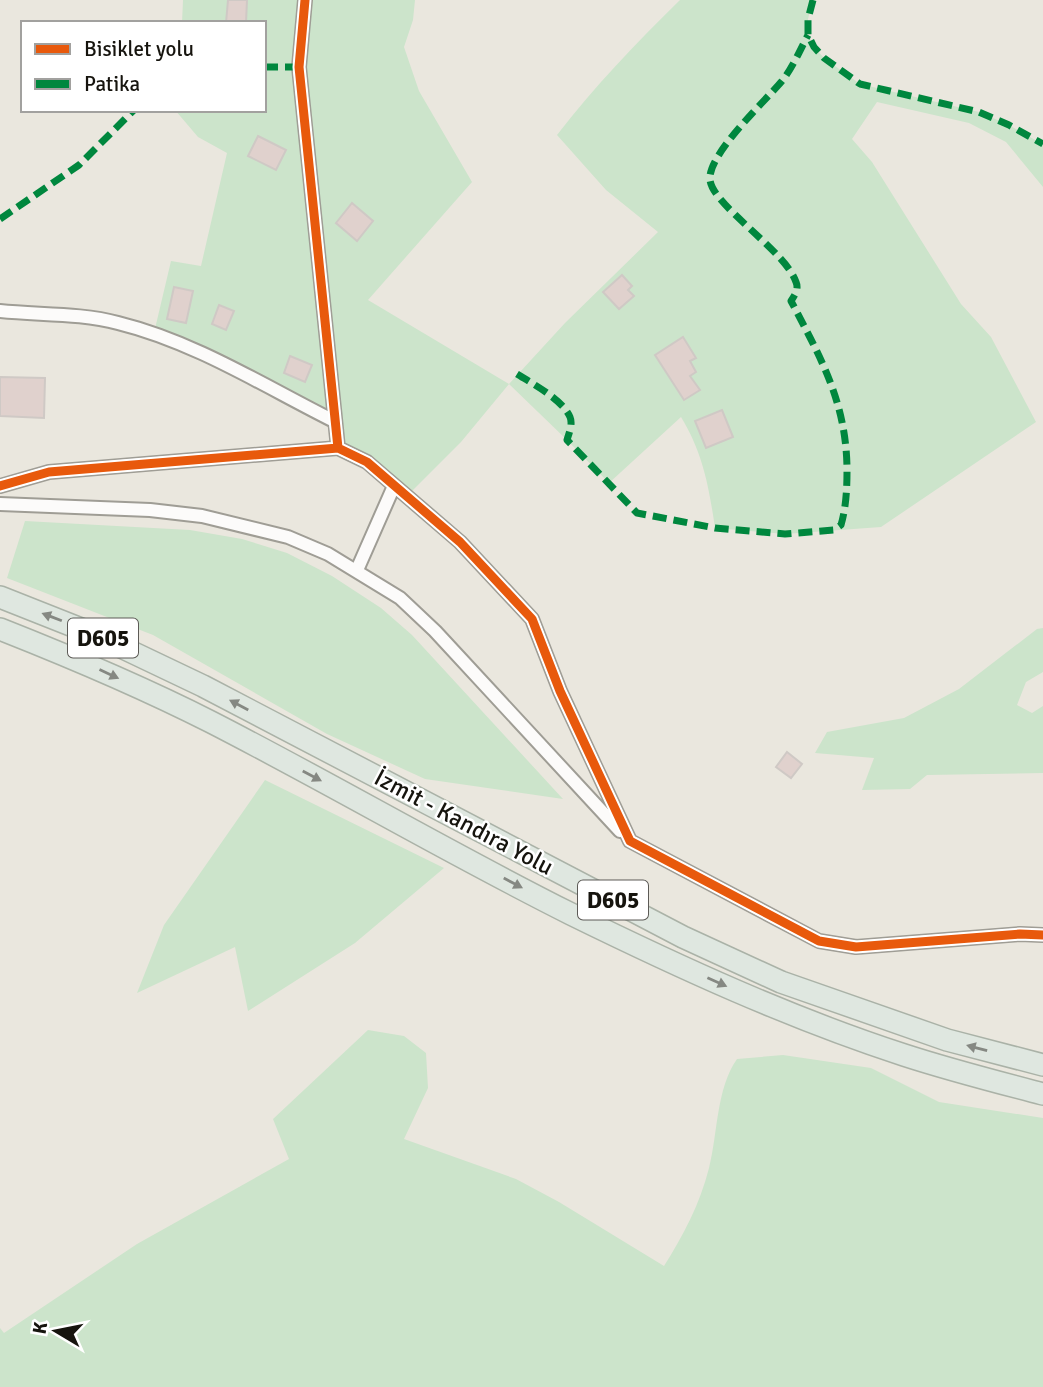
<svg xmlns="http://www.w3.org/2000/svg" width="1043" height="1387" font-family="Signika,sans-serif">
	<style>
		.green { fill: #cce4cb }
		.building { fill: #e0d1cd; stroke: #cfc9c5; stroke-width: 2 }
		.lines { fill: none; stroke-linecap: round; stroke-linejoin: round }
		.street-casing { stroke: #9f9d95; stroke-width: 16 }
		.highway-casing { stroke: #aab2a7; stroke-width: 24 }
		.street { stroke: #fcfbfa; stroke-width: 12 }
		.highway { stroke: #dfe7e0; stroke-width: 21 }
		.quiet { stroke: #00873e; stroke-width: 7; stroke-dasharray: 14 7; stroke-linecap: butt }
		.cycleway-casing { stroke: #fff; stroke-width: 13 }
		.cycleway { stroke: #e8590c; stroke-width: 9 }
		.oneway { fill: #858882 }
		.labels { text-anchor: middle; stroke-width: 5; stroke-linejoin: round; paint-order: stroke }
		.shield { fill: #fff; stroke: #5c5a56; stroke-width: 2 }
		.shield-label { font-size: 23px; font-weight: bold; fill: #16140e }
		.street-label { font-size: 24px; fill: #16140e; stroke: #fff }
	</style>
	<rect width="100%" height="100%" fill="#eae7de"/>
	<path class="green" d="M 183,0 L 415,0 L 413,20 L 404,47 L 419,91 L 472,182 L 368,300 L 509,384 L 565,323 L 658,232 L 606,190 L 557,135 C 594,87 636,43 680,0 L 813,0 L 808,19 L 808,34 L 814,47 L 824,58 L 860,84 L 979,112 L 1009,125 L 1037,141 L 1043,141 L 1043,187 L 1006,142 L 969,123 L 877,102 L 852,139 L 872,162 L 961,304 L 991,337 L 1036,422 L 881,527 L 785,534 L 715,528 C 709,487 703,453 681,417 L 609,483 L 567,440 L 509,384 L 461,442 L 406,497 L 338,448 L 334,421 L 154,333 L 171,261 L 201,266 L 227,153 L 198,137 L 175,110 L 264,110 L 264,23 L 182,23 Z
		M 25,521 L 190,530 L 242,539 L 287,553 L 332,576 L 381,608 L 412,635 L 563,799 L 425,779 L 327,734 L 153,635 L 7,578 Z
		M 1043,628 L 1043,672 L 1026,682 L 1017,705 L 1032,713 L 1043,706 L 1043,773 L 927,775 L 910,789 L 862,790 L 874,758 L 815,753 L 827,732 L 904,718 L 959,689 L 1037,629 Z
		M 265,780 L 444,868 L 355,943 L 248,1011 L 235,947 L 137,993 L 164,925 Z
		M 368,1030 L 404,1036 L 426,1053 L 428,1088 L 404,1139 L 516,1179 L 559,1202 L 664,1266 C 683,1236 700,1204 709,1168 C 718,1133 716,1089 737,1059 L 783,1055 L 871,1068 L 939,1102 L 1043,1118 L 1043,1387 L 0,1387 L 0,1328 L 4,1333 L 137,1244 L 289,1159 L 273,1119 Z"/>
	<path class="building" d="M 228,0 L 247,0 L 246,23 L 226,23 Z
		M 258,136 L 286,150 L 276,170 L 248,156 Z
		M 352,203 L 373,221 L 357,241 L 336,223 Z
		M 622,275 L 632,286 L 628,290 L 634,296 L 619,309 L 603,292 Z
		M 174,287 L 193,291 L 186,323 L 167,319 Z
		M 219,305 L 234,311 L 226,330 L 212,324 Z
		M 683,337 L 696,358 L 690,361 L 696,372 L 690,376 L 700,390 L 684,400 L 655,355 Z
		M 290,356 L 312,365 L 305,382 L 284,373 Z
		M 0,377 L 45,378 L 44,418 L 0,416 Z
		M 722,410 L 733,437 L 706,448 L 695,421 Z
		M 787,752 L 802,764 L 791,778 L 776,767 Z"/>
	<g class="lines">
		<g class="street-casing">
			<path id="street" d="M 305,0 L 299,67 L 338,448
				M 0,311 C 39,315 81,313 118,323 C 195,342 264,386 334,421
				M 0,486 L 49,472 L 338,448 L 367,462 L 460,542 L 532,619 L 560,691 L 630,841 L 819,941 L 856,947 L 1020,934 L 1043,935
				M 0,504 L 150,510 L 202,516 L 288,537 L 328,554 L 400,598 L 435,631 L 620,831
				M 357,570 L 394,486"/>
		</g>
		<g class="highway-casing">
			<path id="highway" d="M 0,597 L 96,635 L 203,686 L 683,937 L 781,982 L 947,1040 L 1043,1065
				M 0,629 C 71,657 142,687 211,722 C 332,784 449,853 571,914 C 679,967 790,1018 904,1055 C 950,1070 997,1082 1043,1094"/>
		</g>
		<use href="#street" class="street"/>
		<use href="#highway" class="highway"/>
		<path class="quiet" d="M 813,0 L 808,19 L 808,35 L 814,47 L 824,58 L 860,84 L 979,112 L 1009,125 L 1043,144
			M 264,67 L 299,67
			M 0,219 L 79,165 L 134,110
			M 517,374 C 533,384 563,400 570,417 C 573,424 569,433 567,440 L 637,513 L 715,528 L 785,534 L 834,530 L 841,525 C 846,508 847,489 847,471 C 847,404 821,358 791,301 C 795,295 799,289 796,282 C 785,250 713,206 710,180 C 707,155 766,100 782,81 C 793,67 800,50 808,35"/>
		<g class="cycleway-casing">
			<path id="cycleway" d="M 305,0 L 299,67 L 338,448
				M 0,486 L 49,472 L 338,448 L 367,462 L 460,542 L 532,619 L 560,691 L 630,841 L 819,941 L 856,947 L 1020,934 L 1043,935"/>
		</g>
		<use href="#cycleway" class="cycleway"/>
	</g>
	<defs><path id="oneway-solid" d="M-6-.8H1V-3.2L6.5 0L1 3.2V.8H-6Z" transform="scale(1.75)"/></defs>
	<g class="oneway">
		<use href="#oneway-solid" transform="translate(52 617) rotate(-159)"/>
		<use href="#oneway-solid" transform="translate(109 674) rotate(25)"/>
		<use href="#oneway-solid" transform="translate(239 705) rotate(-152)"/>
		<use href="#oneway-solid" transform="translate(312 776) rotate(28)"/>
		<use href="#oneway-solid" transform="translate(513 883) rotate(28)"/>
		<use href="#oneway-solid" transform="translate(717 982) rotate(24)"/>
		<use href="#oneway-solid" transform="translate(977 1048) rotate(-165)"/>
	</g>
	<g class="labels">
		<g class="shield">
			<rect x="68" y="618.5" width="70" height="39" rx="5"/>
			<rect x="578" y="880.5" width="70" height="39" rx="5"/>
		</g>
		<g class="shield-label">
			<text x="103" y="646">D605</text>
			<text x="613" y="908">D605</text>
		</g>
		<g class="street-label">
			<text transform="translate(464 822) rotate(28)" y="8">İzmit - Kandıra Yolu</text>
		</g>
	</g>
	<rect x="21" y="21" width="245" height="91" fill="#ffffff" stroke="#a2a19f" stroke-width="2"/>
	<rect x="35" y="44" width="35" height="10" fill="#e8590c" stroke="#a2a19f" stroke-width="2"/>
	<text x="84" y="56" font-size="21" fill="#16140e">Bisiklet yolu</text>
	<rect x="35" y="79" width="35" height="10" fill="#00873e" stroke="#a2a19f" stroke-width="2"/>
	<text x="84" y="91" font-size="21" fill="#16140e">Patika</text>
	<g transform="translate(56 1331) rotate(280)" stroke="#ffffff" stroke-width="5" paint-order="stroke">
	<path d="M0-5L12 26L0 18L-12 26Z" fill="#16140e"/>
	<text y="-10" font-size="19" font-weight="bold" text-anchor="middle" fill="#16140e">K</text>
	</g>
</svg>
